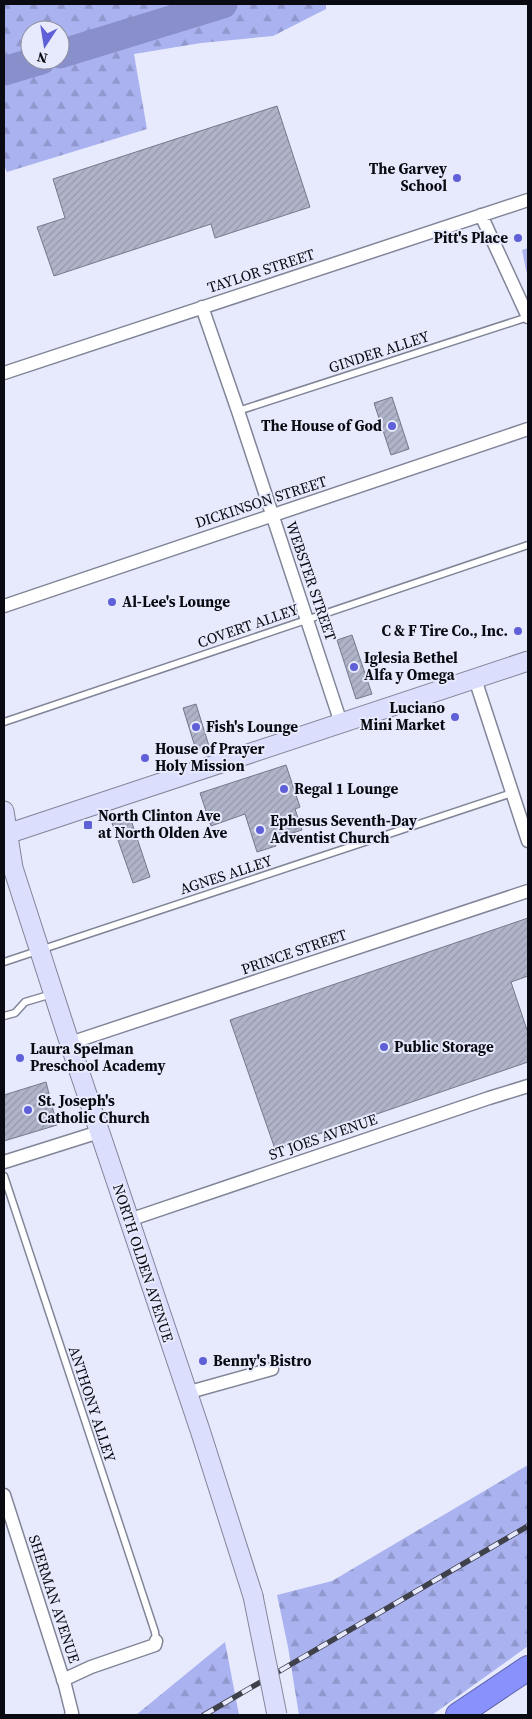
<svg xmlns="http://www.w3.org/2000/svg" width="532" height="1719" font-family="'Source Serif 4',serif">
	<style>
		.forest { fill: url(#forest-firs); fill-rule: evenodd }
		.park { fill: #aeb5ee }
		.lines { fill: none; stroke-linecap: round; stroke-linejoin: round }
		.river { stroke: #888fca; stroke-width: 29 }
		.building { fill: url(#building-hatch); stroke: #75788c }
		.lane-casing { stroke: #818598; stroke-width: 9 }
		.street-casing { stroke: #818598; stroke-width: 15 }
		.secondary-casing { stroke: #818598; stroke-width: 21 }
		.highway-casing { stroke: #5d62aa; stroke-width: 26 }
		.lane { stroke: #fff; stroke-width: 6 }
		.street { stroke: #fff; stroke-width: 12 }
		.secondary { stroke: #dcdefe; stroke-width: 19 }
		.highway { stroke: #8991fc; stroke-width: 24 }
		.rail-casing { stroke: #3f414a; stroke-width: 5.5 }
		.rail { stroke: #e7eafc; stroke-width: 4; stroke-dasharray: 11; stroke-linecap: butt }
		.secondary-bridge-casing { stroke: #818598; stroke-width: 21; stroke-linecap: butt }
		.secondary-bridge { stroke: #dcdefe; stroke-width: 19 }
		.poi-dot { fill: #5f5fd7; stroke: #e7eafc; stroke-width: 2 }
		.labels { text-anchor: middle; stroke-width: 4; stroke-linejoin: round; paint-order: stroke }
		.poi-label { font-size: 15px; font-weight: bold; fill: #0a0b12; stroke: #e7eafc; text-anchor: start }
		.street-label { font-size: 15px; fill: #0a0b12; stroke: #e7eafc }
	</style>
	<defs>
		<pattern id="forest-firs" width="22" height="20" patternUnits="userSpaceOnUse" patternTransform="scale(1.25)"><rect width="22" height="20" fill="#aab2f0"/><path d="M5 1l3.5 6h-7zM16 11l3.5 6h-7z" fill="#9198cd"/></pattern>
		<pattern id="building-hatch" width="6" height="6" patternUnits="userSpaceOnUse" patternTransform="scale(1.25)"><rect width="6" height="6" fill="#b0b4c9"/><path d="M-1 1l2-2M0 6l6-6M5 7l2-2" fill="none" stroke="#9699ac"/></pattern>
	</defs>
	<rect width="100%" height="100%" fill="#e7eafc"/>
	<path class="forest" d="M 4,4 L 326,4 L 326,9 L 273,36 L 201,43 L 134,54 L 147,129 L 7,172 L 4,165 ZM 30,30 L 60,30 L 60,60 L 30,60 Z
		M 528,1465 L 528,1646 L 432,1715 L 299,1715 L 288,1647 L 277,1595 L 332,1581 Z
		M 225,1642 L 239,1715 L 136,1715 Z"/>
	<path class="park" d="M 528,248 L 528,276 L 526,270 L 522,250 Z"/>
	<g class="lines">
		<path class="river" d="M 60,54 L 223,4
			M 4,71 L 41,60"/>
	</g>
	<path class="building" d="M 277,106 L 310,207 L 215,238 L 211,224 L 54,276 L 37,227 L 65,218 L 53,179 Z
		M 392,397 L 409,449 L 391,455 L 374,403 Z
		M 352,635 L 372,694 L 356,699 L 337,640 Z
		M 196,704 L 209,746 L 196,750 L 183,708 Z
		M 286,765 L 300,807 L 295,809 L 302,830 L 273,839 L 276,846 L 257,852 L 245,814 L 211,826 L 200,793 Z
		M 130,817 L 150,877 L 133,883 L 112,823 Z
		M 528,918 L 528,976 L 511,982 L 528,1033 L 528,1062 L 275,1149 L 230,1020 Z
		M 46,1082 L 57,1125 L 4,1141 L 4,1095 Z"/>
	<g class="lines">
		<g class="lane-casing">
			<path id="lane" d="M 238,411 L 528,317
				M 4,722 L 528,545
				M 4,962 L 512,793
				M 4,1016 L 15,1013 L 25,1002 L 52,994
				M 4,1176 L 155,1632 L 156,1641"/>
		</g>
		<g class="street-casing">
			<path id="street" d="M 481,215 L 528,317
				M 202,307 L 238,411 L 341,723
				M 4,373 L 528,200
				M 4,606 L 528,429
				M 475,679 L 528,841
				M 70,1043 L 528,891
				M 4,1162 L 99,1132
				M 129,1220 L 489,1098 L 528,1086
				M 186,1393 L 272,1369
				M 4,1495 L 65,1685 L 72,1713 L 71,1715
				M 63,1680 L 91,1667 L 155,1645 L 156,1641"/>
		</g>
		<g class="secondary-casing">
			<path id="secondary" d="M 4,811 L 13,868 L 66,1032 L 200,1430 L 253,1596
				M 4,835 L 528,661"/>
		</g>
		<g class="highway-casing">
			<path id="highway" d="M 458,1715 L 528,1668"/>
		</g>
		<use href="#lane" class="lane"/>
		<use href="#street" class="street"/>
		<use href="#secondary" class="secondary"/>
		<use href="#highway" class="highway"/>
		<g class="rail-casing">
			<path id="rail" d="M 204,1715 L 528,1526"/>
		</g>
		<use href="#rail" class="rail"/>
		<g class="secondary-bridge-casing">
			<path id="secondary-bridge" d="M 253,1596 L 277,1715"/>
		</g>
		<use href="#secondary-bridge" class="secondary-bridge"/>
	</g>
	<g class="poi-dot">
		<circle cx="457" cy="178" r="5"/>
		<circle cx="518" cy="238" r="5"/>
		<circle cx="392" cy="426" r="5"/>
		<circle cx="112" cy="602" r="5"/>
		<circle cx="518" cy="631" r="5"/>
		<circle cx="354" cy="667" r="5"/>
		<circle cx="455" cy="717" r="5"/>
		<circle cx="196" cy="727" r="5"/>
		<circle cx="145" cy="758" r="5"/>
		<circle cx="284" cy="789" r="5"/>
		<rect x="83" y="820" width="10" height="10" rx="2.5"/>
		<circle cx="260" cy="830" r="5"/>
		<circle cx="384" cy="1047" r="5"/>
		<circle cx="20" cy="1058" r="5"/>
		<circle cx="28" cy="1110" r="5"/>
		<circle cx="203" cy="1361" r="5"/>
	</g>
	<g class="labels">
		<g class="poi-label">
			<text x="447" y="174" text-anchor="end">The Garvey<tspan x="447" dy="17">School</tspan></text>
			<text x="508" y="243" text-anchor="end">Pitt's Place</text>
			<text x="382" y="431" text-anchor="end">The House of God</text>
			<text x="122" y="607">Al-Lee's Lounge</text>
			<text x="508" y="636" text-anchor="end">C &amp; F Tire Co., Inc.</text>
			<text x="364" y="663">Iglesia Bethel<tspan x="364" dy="17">Alfa y Omega</tspan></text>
			<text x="445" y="713" text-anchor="end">Luciano<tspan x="445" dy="17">Mini Market</tspan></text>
			<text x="206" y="732">Fish's Lounge</text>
			<text x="155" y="754">House of Prayer<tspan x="155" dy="17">Holy Mission</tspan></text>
			<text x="294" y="794">Regal 1 Lounge</text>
			<text x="98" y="821">North Clinton Ave<tspan x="98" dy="17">at North Olden Ave</tspan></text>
			<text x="270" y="826">Ephesus Seventh-Day<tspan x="270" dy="17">Adventist Church</tspan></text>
			<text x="394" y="1052">Public Storage</text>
			<text x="30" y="1054">Laura Spelman<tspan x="30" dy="17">Preschool Academy</tspan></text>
			<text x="38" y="1106">St. Joseph's<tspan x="38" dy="17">Catholic Church</tspan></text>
			<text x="213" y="1366">Benny's Bistro</text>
		</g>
		<g class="street-label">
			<text transform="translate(261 271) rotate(-18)" y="5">TAYLOR STREET</text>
			<text transform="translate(379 352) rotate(-18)" y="5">GINDER ALLEY</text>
			<text transform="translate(261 502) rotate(-18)" y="5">DICKINSON STREET</text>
			<text transform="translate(311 581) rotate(71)" y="5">WEBSTER STREET</text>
			<text transform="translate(248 626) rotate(-19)" y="5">COVERT ALLEY</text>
			<text transform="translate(226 875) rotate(-18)" y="5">AGNES ALLEY</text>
			<text transform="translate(294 952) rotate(-19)" y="5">PRINCE STREET</text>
			<text transform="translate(323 1137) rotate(-19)" y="5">ST JOES AVENUE</text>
			<text transform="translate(143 1263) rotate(72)" y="5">NORTH OLDEN AVENUE</text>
			<text transform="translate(92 1404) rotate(72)" y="5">ANTHONY ALLEY</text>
			<text transform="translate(54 1599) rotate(72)" y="5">SHERMAN AVENUE</text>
		</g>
	</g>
	<rect width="532" height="1719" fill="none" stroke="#0a0b12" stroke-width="10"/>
	<g transform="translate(45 45) rotate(192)"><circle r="24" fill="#e7eafc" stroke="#8f919e"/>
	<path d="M0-4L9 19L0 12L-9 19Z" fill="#5f5fd7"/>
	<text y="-8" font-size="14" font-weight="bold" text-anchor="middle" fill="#0a0b12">N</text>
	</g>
</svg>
